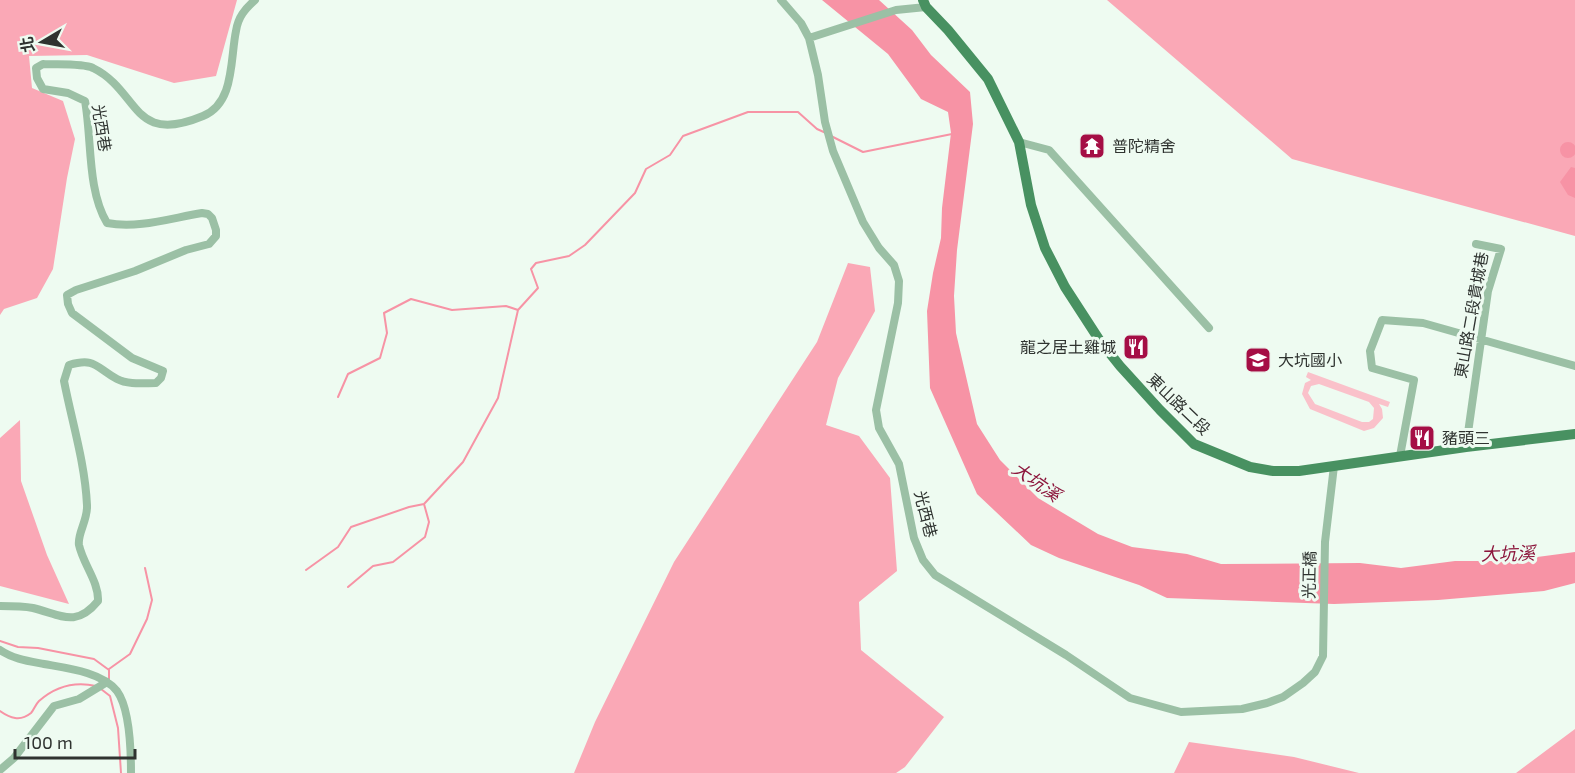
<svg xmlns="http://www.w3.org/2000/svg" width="1575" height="773" font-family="'Exo 2','Noto Sans TC',sans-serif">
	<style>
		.green { fill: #fac1ca; fill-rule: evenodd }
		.forest { fill: #faa8b6 }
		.water { fill: #f793a5 }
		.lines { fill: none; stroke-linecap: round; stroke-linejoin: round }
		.stream { stroke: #f793a5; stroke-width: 2 }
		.minor { stroke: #9bc0a5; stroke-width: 8 }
		.major { stroke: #489161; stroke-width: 10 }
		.labels { text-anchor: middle; stroke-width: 6; stroke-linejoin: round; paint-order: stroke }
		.street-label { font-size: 16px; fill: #2f3330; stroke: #eefbf1 }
		.poi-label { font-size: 16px; fill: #2f3330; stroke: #eefbf1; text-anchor: start }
		.water-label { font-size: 18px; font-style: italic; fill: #8c163c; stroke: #eefbf1 }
	</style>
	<rect width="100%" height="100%" fill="#eefbf1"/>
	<path class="green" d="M 1308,372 L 1390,402 L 1388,407 L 1379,404 L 1382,409 L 1383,418 L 1374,428 L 1364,431 L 1310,409 L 1302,394 L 1305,383 L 1311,380 L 1306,377 ZM 1319,384 L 1369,402 L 1374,408 L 1373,419 L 1369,422 L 1362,422 L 1315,404 L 1308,393 L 1311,386 Z"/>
	<path class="forest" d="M 0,0 L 237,0 L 216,76 L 174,83 L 87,55 L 29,56 L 32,88 L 63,101 L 75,139 L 67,178 L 53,269 L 37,298 L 4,309 L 0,315 Z
		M 1107,0 L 1575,0 L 1575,236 L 1292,159 Z
		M 848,263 L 870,267 L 875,311 L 838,378 L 826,425 L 859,436 L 890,478 L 897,571 L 859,602 L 861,650 L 944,717 L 905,767 L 896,773 L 574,773 L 595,722 L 674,562 L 817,342 Z
		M 20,420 L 21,481 L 47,555 L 69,604 L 0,586 L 0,438 Z
		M 1575,729 L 1575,773 L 1516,773 Z
		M 1189,742 L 1294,757 L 1359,773 L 1174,773 Z"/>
	<path class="water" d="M 822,0 L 879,0 L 912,30 L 931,55 L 970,92 L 973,124 L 957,250 L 954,296 L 956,333 L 977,424 L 1000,460 L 1038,498 L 1098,534 L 1132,547 L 1187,554 L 1221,564 L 1360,563 L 1401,568 L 1455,561 L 1507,561 L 1575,552 L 1575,583 L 1544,591 L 1438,600 L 1334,604 L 1167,598 L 1139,585 L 1059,558 L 1031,545 L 977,494 L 930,388 L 927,311 L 933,273 L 941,238 L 942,208 L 951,133 L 948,112 L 921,99 L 888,54 Z
		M1560 150a8 8 0 1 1 16 0a8 8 0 1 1-16 0Z
		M 1571,167 L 1575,168 L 1575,198 L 1568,195 L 1560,182 Z"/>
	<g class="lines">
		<path class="stream" d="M 831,136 L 863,152 L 952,134
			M 338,397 L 348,374 L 380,358 L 387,333 L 384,313 L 411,299 L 452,310 L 506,306 L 518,310
			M 306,570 L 338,547 L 351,527 L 409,507 L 424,504 L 463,462 L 498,398 L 518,310 L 538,288 L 531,269 L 536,263 L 569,256 L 585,245 L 635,193 L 646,169 L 670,155 L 683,136 L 748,112 L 798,112 L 817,129 L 826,133
			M 348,587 L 373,566 L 393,562 L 425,537 L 429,522 L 424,504
			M 0,641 L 18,647 L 38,648 L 94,659 L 109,670 L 109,679
			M 109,669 L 130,654 L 147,619 L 152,600 L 145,568
			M 101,689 L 110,696 L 118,728 L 121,773
			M 0,711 C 10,718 20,722 31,713 C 34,710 35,705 39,701 C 56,686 74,681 96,686"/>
		<path class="minor" d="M 781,0 L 801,23 L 809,38 L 818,75 L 825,122 L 833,151 L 863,222 L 879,248 L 894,265 L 899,281 L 898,303 L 876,410 L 879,428 L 899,464 L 914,538 L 923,560 L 935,575 L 1066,655 L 1130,698 L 1181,712 L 1242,709 L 1267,703 L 1283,697 L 1303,683 L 1315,672 L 1323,656 L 1325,542 L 1334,466
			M 809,38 L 896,10 L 926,7
			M 1019,142 L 1049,150 L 1209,328
			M 1466,447 L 1488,291 L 1501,249 L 1476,244
			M 1400,456 L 1414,380 L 1372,368 L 1370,351 L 1382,320 L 1423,323 L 1575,366
			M 0,606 C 11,606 23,606 33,608 C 61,615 76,628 98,601 C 99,582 83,564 79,545 C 77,534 88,520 87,505 C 85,463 72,422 64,381 L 69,365 C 96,357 96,368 117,379 C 128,385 144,383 156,383 L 161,378 L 163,371 L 132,358 L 72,313 L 68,304 L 67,295 L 76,290 L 135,271 L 186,250 L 209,244 L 216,236 L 216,230 L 212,218 L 208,214 L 202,213 C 171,218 138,229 107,223 C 87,190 92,139 85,101 L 68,93 L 43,89 L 37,78 L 36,68 L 43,64 C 56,65 82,63 93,68 C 140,91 131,146 203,116 C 235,103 230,59 236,31 C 238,17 245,9 255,0
			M 0,650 C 13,659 28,661 44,664 C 66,668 102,672 117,691 C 130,709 131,751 131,773
			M 0,770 L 14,758 L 54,706 L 79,699 L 107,682"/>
		<path class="major" d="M 923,0 L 926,7 L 948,30 L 988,79 L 1019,142 L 1031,205 L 1045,248 L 1065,287 L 1100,341 L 1120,366 L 1160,410 L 1194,444 L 1250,467 L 1273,471 L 1299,471 L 1466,447 L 1575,434"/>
	</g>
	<defs>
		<g id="temple-square" transform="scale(1.35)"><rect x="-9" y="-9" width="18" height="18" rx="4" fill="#a50e45" stroke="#eefbf1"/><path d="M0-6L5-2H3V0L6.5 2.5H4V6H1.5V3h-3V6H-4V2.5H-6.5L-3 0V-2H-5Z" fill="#fff"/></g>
		<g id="restaurant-square" transform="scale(1.35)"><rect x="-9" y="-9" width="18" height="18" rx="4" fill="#a50e45" stroke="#eefbf1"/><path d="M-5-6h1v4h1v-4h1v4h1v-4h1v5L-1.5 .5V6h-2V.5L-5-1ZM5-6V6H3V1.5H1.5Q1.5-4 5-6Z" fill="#fff"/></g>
		<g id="school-square" transform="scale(1.35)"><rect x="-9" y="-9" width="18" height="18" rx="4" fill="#a50e45" stroke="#eefbf1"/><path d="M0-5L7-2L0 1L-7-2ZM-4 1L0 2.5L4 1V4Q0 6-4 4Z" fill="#fff"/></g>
	</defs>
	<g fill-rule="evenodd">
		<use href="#temple-square" x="1092" y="146"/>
		<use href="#restaurant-square" x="1136" y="347"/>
		<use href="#school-square" x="1258" y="360"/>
		<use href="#restaurant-square" x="1422" y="438"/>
	</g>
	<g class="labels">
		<g class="street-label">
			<text transform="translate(102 128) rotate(81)" y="6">光西巷</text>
			<text transform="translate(1471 315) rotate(-80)" y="6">東山路二段貴城巷</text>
			<text transform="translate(1179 404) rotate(44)" y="6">東山路二段</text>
			<text transform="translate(926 514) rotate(76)" y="6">光西巷</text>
			<text transform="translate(1309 575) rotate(-89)" y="6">光正橋</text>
		</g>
		<g class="poi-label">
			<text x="1112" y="152">普陀精舍</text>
			<text x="1116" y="353" text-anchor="end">龍之居土雞城</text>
			<text x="1278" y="366">大坑國小</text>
			<text x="1442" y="444">豬頭三</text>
		</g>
		<g class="water-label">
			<text transform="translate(1036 482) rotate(35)" y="6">大坑溪</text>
			<text transform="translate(1508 554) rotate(-1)" y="6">大坑溪</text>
		</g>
	</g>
	<g transform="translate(42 42) rotate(260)" stroke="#eefbf1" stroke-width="4.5" paint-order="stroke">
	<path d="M0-4.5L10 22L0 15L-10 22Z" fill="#2f3330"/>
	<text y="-9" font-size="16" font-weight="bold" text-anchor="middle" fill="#2f3330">北</text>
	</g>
	<path d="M15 749v9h120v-9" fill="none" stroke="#2f3330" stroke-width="3"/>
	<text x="24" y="749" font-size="18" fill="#2f3330" stroke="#eefbf1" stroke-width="4.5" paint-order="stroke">100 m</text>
</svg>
